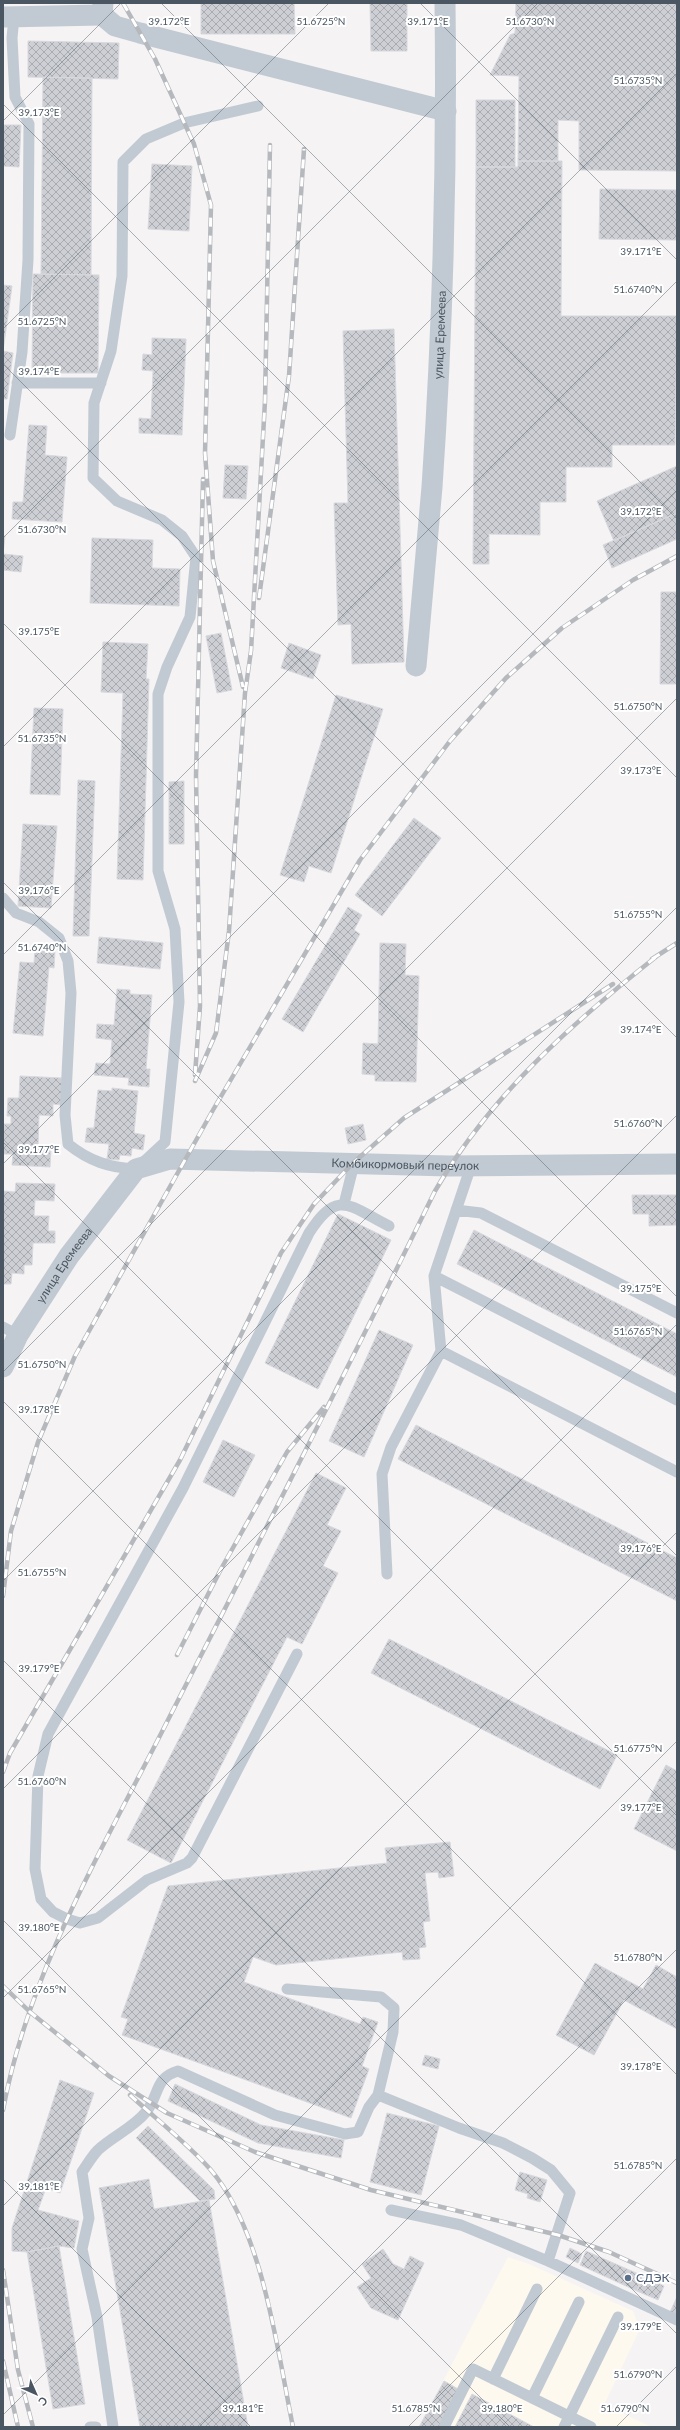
<svg xmlns="http://www.w3.org/2000/svg" width="680" height="2430" font-family="Lato,sans-serif">
	<style>
		.commercial { fill: #fdf9ef }
		.building { fill: url(#building-cross-hatch); stroke: #d7d9de }
		.lines { fill: none; stroke-linecap: round; stroke-linejoin: round }
		.service { stroke: #c1cad2; stroke-width: 11 }
		.minor { stroke: #c1cad2; stroke-width: 21 }
		.rail-casing { stroke: #b5b8bd; stroke-width: 4.5 }
		.rail { stroke: #fff; stroke-width: 3; stroke-dasharray: 9; stroke-linecap: butt }
		.ticks { fill: none; stroke: #4a5661; stroke-width: 1; stroke-opacity: 0.45 }
		.service-dot { fill: #5c6f8a; stroke: #fff; stroke-width: 1.5 }
		.labels { text-anchor: middle; stroke-width: 4; stroke-linejoin: round; paint-order: stroke }
		.street-label { font-size: 12px; fill: #4a5661; stroke: #fff }
		.service-label { font-size: 12px; fill: #4e5e75; stroke: #fff; text-anchor: start }
		.ticks-label { font-size: 10px; text-anchor: middle; fill: #4a5661; stroke: #fff; stroke-width: 4; stroke-linejoin: round; paint-order: stroke }
	</style>
	<defs>
		<pattern id="building-cross-hatch" width="8" height="8" patternUnits="userSpaceOnUse"><rect width="8" height="8" fill="#cdcfd5"/><path d="M0 0l8 8M0 8l8-8" fill="none" stroke="#a8abb0"/></pattern>
	</defs>
	<rect width="100%" height="100%" fill="#f5f3f3"/>
	<path class="commercial" d="M 508,2257 L 529,2264 L 633,2311 L 640,2329 L 604,2405 L 652,2427 L 419,2427 Z"/>
	<path class="building" d="M 201,3 L 294,3 L 295,34 L 201,34 Z
		M 370,3 L 407,3 L 407,51 L 371,51 Z
		M 516,3 L 677,3 L 677,171 L 579,170 L 579,121 L 558,120 L 558,161 L 518,161 L 519,76 L 490,75 L 510,35 L 515,33 Z
		M 28,41 L 119,43 L 118,79 L 28,77 Z
		M 43,77 L 92,78 L 91,275 L 41,274 Z
		M 476,100 L 515,100 L 515,167 L 476,167 Z
		M 3,125 L 21,125 L 19,167 L 3,166 Z
		M 518,161 L 562,161 L 561,316 L 677,316 L 675,445 L 612,445 L 612,467 L 566,467 L 566,502 L 540,502 L 540,535 L 489,534 L 489,564 L 473,564 L 476,167 L 518,167 Z
		M 152,164 L 192,166 L 189,231 L 148,229 Z
		M 600,189 L 677,190 L 677,240 L 599,239 Z
		M 33,274 L 99,275 L 98,373 L 32,373 Z
		M 3,285 L 12,286 L 3,351 Z
		M 394,329 L 404,662 L 352,664 L 351,624 L 338,625 L 334,503 L 348,503 L 343,331 Z
		M 152,338 L 186,339 L 182,435 L 139,433 L 139,418 L 151,419 L 153,371 L 142,370 L 143,354 L 152,355 Z
		M 3,351 L 13,353 L 7,399 L 3,399 Z
		M 29,425 L 47,426 L 45,455 L 67,457 L 62,522 L 12,519 L 13,502 L 23,502 Z
		M 225,465 L 248,466 L 246,499 L 223,498 Z
		M 677,466 L 677,513 L 614,541 L 597,501 Z
		M 677,513 L 677,539 L 612,568 L 603,545 Z
		M 3,536 L 5,536 L 3,554 L 23,556 L 21,572 L 3,570 Z
		M 92,538 L 153,540 L 152,568 L 180,569 L 179,606 L 90,603 Z
		M 661,592 L 677,592 L 677,684 L 660,684 Z
		M 221,633 L 232,690 L 217,693 L 206,636 Z
		M 103,642 L 148,644 L 146,679 L 149,679 L 143,880 L 117,879 L 123,693 L 101,692 Z
		M 289,643 L 321,655 L 313,679 L 281,668 Z
		M 336,695 L 383,709 L 331,873 L 309,866 L 304,882 L 280,875 Z
		M 34,708 L 63,709 L 60,795 L 30,794 Z
		M 78,780 L 95,781 L 89,936 L 73,936 Z
		M 184,781 L 184,844 L 169,844 L 169,782 Z
		M 414,818 L 441,838 L 382,916 L 355,895 Z
		M 23,824 L 57,826 L 51,908 L 18,906 Z
		M 348,907 L 362,915 L 354,930 L 360,934 L 303,1032 L 282,1019 Z
		M 99,937 L 163,943 L 160,969 L 97,963 Z
		M 380,943 L 406,944 L 405,975 L 419,976 L 416,1082 L 375,1081 L 375,1075 L 362,1074 L 363,1043 L 378,1044 Z
		M 35,948 L 55,950 L 54,968 L 49,967 L 43,1036 L 13,1033 L 20,962 L 34,963 Z
		M 117,989 L 130,990 L 130,994 L 152,995 L 146,1069 L 150,1069 L 149,1087 L 128,1085 L 129,1078 L 94,1075 L 96,1063 L 110,1064 L 112,1040 L 96,1038 L 97,1024 L 114,1025 Z
		M 20,1076 L 62,1078 L 61,1105 L 53,1104 L 53,1116 L 39,1115 L 38,1147 L 51,1148 L 50,1167 L 12,1165 L 13,1154 L 3,1154 L 4,1124 L 11,1124 L 11,1116 L 7,1116 L 8,1098 L 19,1098 Z
		M 112,1088 L 138,1091 L 134,1133 L 145,1135 L 143,1150 L 132,1148 L 131,1156 L 120,1155 L 119,1160 L 107,1159 L 109,1144 L 85,1142 L 87,1128 L 94,1128 L 98,1090 L 112,1091 Z
		M 363,1124 L 366,1140 L 348,1144 L 345,1128 Z
		M 16,1183 L 55,1184 L 54,1201 L 35,1200 L 34,1216 L 49,1216 L 48,1231 L 55,1231 L 55,1243 L 33,1243 L 32,1265 L 24,1265 L 24,1274 L 12,1273 L 11,1284 L 3,1284 L 3,1191 L 15,1192 Z
		M 632,1195 L 677,1195 L 677,1225 L 649,1226 L 649,1214 L 633,1214 Z
		M 338,1214 L 391,1240 L 318,1389 L 265,1363 Z
		M 474,1230 L 677,1334 L 677,1377 L 457,1264 Z
		M 379,1330 L 413,1345 L 364,1457 L 329,1441 Z
		M 416,1425 L 677,1558 L 677,1601 L 398,1459 Z
		M 223,1440 L 255,1455 L 234,1497 L 203,1482 Z
		M 316,1473 L 346,1488 L 327,1525 L 341,1531 L 323,1566 L 338,1573 L 302,1644 L 287,1637 L 171,1863 L 127,1840 Z
		M 389,1639 L 617,1755 L 600,1789 L 371,1673 Z
		M 666,1765 L 677,1771 L 677,1851 L 634,1829 Z
		M 450,1842 L 454,1876 L 439,1878 L 438,1872 L 425,1873 L 430,1921 L 423,1922 L 426,1947 L 419,1948 L 420,1959 L 403,1960 L 402,1952 L 276,1965 L 253,1957 L 244,1982 L 360,2024 L 363,2017 L 378,2022 L 362,2066 L 369,2069 L 351,2118 L 122,2035 L 128,2019 L 121,2017 L 168,1886 L 387,1863 L 385,1848 Z
		M 595,1963 L 643,1989 L 656,1965 L 677,1977 L 677,2029 L 624,2000 L 594,2055 L 556,2035 Z
		M 425,2055 L 440,2059 L 438,2069 L 422,2065 Z
		M 60,2080 L 94,2093 L 60,2193 L 46,2188 L 38,2210 L 79,2221 L 74,2248 L 59,2246 L 27,2252 L 12,2251 L 12,2228 Z
		M 175,2084 L 261,2125 L 344,2140 L 341,2158 L 258,2143 L 168,2101 Z
		M 387,2113 L 439,2126 L 421,2195 L 370,2182 Z
		M 148,2126 L 214,2190 L 215,2199 L 200,2201 L 136,2138 Z
		M 520,2172 L 547,2180 L 540,2202 L 527,2198 L 528,2194 L 515,2190 Z
		M 149,2179 L 154,2209 L 209,2200 L 248,2427 L 140,2427 L 99,2188 Z
		M 59,2246 L 85,2404 L 53,2409 L 27,2252 Z
		M 570,2248 L 582,2254 L 578,2263 L 566,2257 Z
		M 383,2249 L 393,2264 L 404,2269 L 410,2256 L 424,2263 L 398,2320 L 371,2308 L 357,2287 L 371,2278 L 362,2264 Z
		M 586,2251 L 643,2276 L 637,2291 L 580,2265 Z
		M 643,2276 L 664,2286 L 658,2300 L 637,2291 Z
		M 677,2297 L 677,2315 L 670,2312 Z
		M 444,2381 L 460,2390 L 439,2427 L 419,2427 Z
		M 472,2394 L 534,2427 L 455,2427 Z"/>
	<g class="lines">
		<path class="service" d="M 17,383 L 101,383
			M 10,435 L 22,352 L 28,260 L 29,124 L 15,97 L 12,38 L 14,17
			M 3,898 L 16,913 L 39,922 L 59,938 L 68,961 L 71,993 L 65,1115 L 68,1144 C 89,1161 110,1168 136,1169 L 165,1142 L 179,1002 L 175,929 L 158,871 L 158,694 L 167,667 L 190,617 L 196,557 L 182,536 L 162,520 L 117,501 L 93,478 L 94,403 L 111,351 L 122,276 L 123,162 L 146,139 L 184,123 L 258,106
			M 344,1204 L 354,1164
			M 456,1210 L 481,1213 L 677,1313
			M 434,1276 L 677,1400
			M 3,1327 L 18,1335
			M 441,1351 L 677,1472
			M 387,1574 L 382,1474 L 391,1447 L 441,1351 L 434,1276 L 471,1166
			M 297,1654 L 192,1858 L 187,1863 L 147,1880 L 98,1918 L 80,1923 L 67,1919 L 53,1912 L 41,1899 L 35,1869 L 38,1776 L 48,1734 L 183,1488 L 309,1233 C 338,1188 349,1206 389,1226
			M 287,1989 L 381,1997 L 394,2008 L 393,2032 L 378,2095
			M 391,2210 L 461,2225 L 548,2261 L 677,2320
			M 493,2379 L 537,2289
			M 532,2398 L 579,2302
			M 90,2427 L 96,2427
			M 113,2427 L 97,2317 L 82,2249 L 89,2218 L 82,2172 C 87,2165 92,2156 98,2150 C 113,2136 133,2128 146,2112 C 160,2095 154,2078 178,2071 L 275,2115 L 345,2134 L 358,2132 L 369,2107 L 378,2095 L 459,2128 L 503,2143 L 532,2158 L 551,2170 L 570,2193 L 548,2261
			M 444,2427 L 473,2369 L 591,2427
			M 564,2427 L 618,2317"/>
		<g class="minor">
			<path d="M 102,15 L 115,26 L 140,33 L 446,111"/>
			<path d="M 3,17 L 102,15 L 103,3"/>
			<path id="s1" d="M 416,666 C 421,606 427,547 432,487 C 443,326 447,164 445,3"/>
			<path id="s2" d="M 3,1367 L 18,1335 L 69,1256 L 136,1169 L 170,1159 L 449,1166 L 677,1164"/>
		</g>
		<g class="rail-casing">
			<path id="rail" d="M 123,3 L 155,59 L 194,144 L 211,205 L 205,453 L 213,561 L 243,687
				M 259,598 L 289,376 L 304,149
				M 652,959 L 677,943
				M 195,1075 L 200,1006 L 196,776 L 203,479
				M 195,1081 L 216,1033 L 229,931 L 245,693 L 251,651 L 265,401 L 270,145
				M 3,1596 L 11,1531 L 38,1442 L 75,1356 L 213,1110 L 360,860 L 450,741 L 506,678 L 562,628 L 633,580 L 677,556
				M 177,1655 L 221,1569 L 287,1452 L 324,1407
				M 3,1772 L 10,1753 L 180,1460 L 281,1253 L 314,1204 L 352,1164 L 404,1118 L 613,984
				M 3,1986 L 30,2012 L 109,2076 L 167,2113 L 255,2152 L 371,2190 L 558,2235 L 609,2252 L 677,2283
				M 130,2095 C 155,2118 188,2144 210,2169 C 263,2230 277,2349 293,2427
				M 3,2110 C 29,1969 106,1843 170,1716 C 259,1542 349,1367 435,1191 C 490,1096 571,1024 657,956
				M 3,2270 L 18,2370 L 33,2427
				M 3,2361 L 18,2427"/>
		</g>
		<use href="#rail" class="rail"/>
	</g>
	<path class="ticks" d="M 161,3 L 677,519M 420,3 L 677,260M 3,104 L 677,778M 3,121 L 121,3M 3,329 L 329,3M 3,364 L 677,1038M 3,538 L 538,3M 3,623 L 677,1297M 3,747 L 677,73M 3,882 L 677,1556M 3,955 L 677,281M 3,1142 L 677,1816M 3,1164 L 677,490M 3,1372 L 677,698M 3,1401 L 677,2075M 3,1581 L 677,907M 3,1660 L 677,2334M 3,1789 L 677,1115M 3,1920 L 510,2427M 3,1998 L 677,1324M 3,2179 L 251,2427M 3,2206 L 677,1532M 3,2415 L 677,1741M 199,2427 L 677,1949M 408,2427 L 677,2158M 616,2427 L 677,2366"/>
	<circle class="service-dot" cx="628" cy="2278" r="4"/>
	<g class="labels">
		<g class="street-label">
			<text dy="4" stroke="none"><textPath href="#s1" startOffset="332">улица Еремеева</textPath></text>
			<text dy="4" stroke="none"><textPath href="#s2" startOffset="510">Комбикормовый переулок</textPath></text>
			<text dy="4" stroke="none"><textPath href="#s2" startOffset="119">улица Еремеева</textPath></text>
		</g>
		<g class="service-label">
			<text x="636" y="2282">СДЭК</text>
		</g>
	</g>
	<g class="ticks-label">
		<text x="169" y="25">39.172°E</text>
		<text x="321" y="25">51.6725°N</text>
		<text x="428" y="25">39.171°E</text>
		<text x="530" y="25">51.6730°N</text>
		<text x="638" y="84">51.6735°N</text>
		<text x="39" y="116">39.173°E</text>
		<text x="641" y="255">39.171°E</text>
		<text x="638" y="293">51.6740°N</text>
		<text x="42" y="325">51.6725°N</text>
		<text x="39" y="375">39.174°E</text>
		<text x="641" y="515">39.172°E</text>
		<text x="42" y="533">51.6730°N</text>
		<text x="39" y="635">39.175°E</text>
		<text x="638" y="710">51.6750°N</text>
		<text x="42" y="742">51.6735°N</text>
		<text x="641" y="774">39.173°E</text>
		<text x="39" y="894">39.176°E</text>
		<text x="638" y="918">51.6755°N</text>
		<text x="42" y="951">51.6740°N</text>
		<text x="641" y="1033">39.174°E</text>
		<text x="638" y="1127">51.6760°N</text>
		<text x="39" y="1153">39.177°E</text>
		<text x="641" y="1292">39.175°E</text>
		<text x="638" y="1335">51.6765°N</text>
		<text x="42" y="1368">51.6750°N</text>
		<text x="39" y="1413">39.178°E</text>
		<text x="641" y="1552">39.176°E</text>
		<text x="42" y="1576">51.6755°N</text>
		<text x="39" y="1672">39.179°E</text>
		<text x="638" y="1752">51.6775°N</text>
		<text x="42" y="1785">51.6760°N</text>
		<text x="641" y="1811">39.177°E</text>
		<text x="39" y="1931">39.180°E</text>
		<text x="638" y="1961">51.6780°N</text>
		<text x="42" y="1993">51.6765°N</text>
		<text x="641" y="2070">39.178°E</text>
		<text x="638" y="2169">51.6785°N</text>
		<text x="39" y="2190">39.181°E</text>
		<text x="641" y="2330">39.179°E</text>
		<text x="638" y="2378">51.6790°N</text>
		<text x="243" y="2412">39.181°E</text>
		<text x="416" y="2412">51.6785°N</text>
		<text x="502" y="2412">39.180°E</text>
		<text x="625" y="2412">51.6790°N</text>
	</g>
	<rect width="680" height="2430" fill="none" stroke="#4a5661" stroke-width="8"/>
	<g transform="translate(36 2394) rotate(135)" stroke="#ffffff" stroke-width="3" paint-order="stroke">
	<path d="M0-3L7 15L0 10L-7 15Z" fill="#4a5661"/>
	<text y="-6" font-size="11" font-weight="bold" text-anchor="middle" fill="#4a5661">С</text>
	</g>
</svg>
